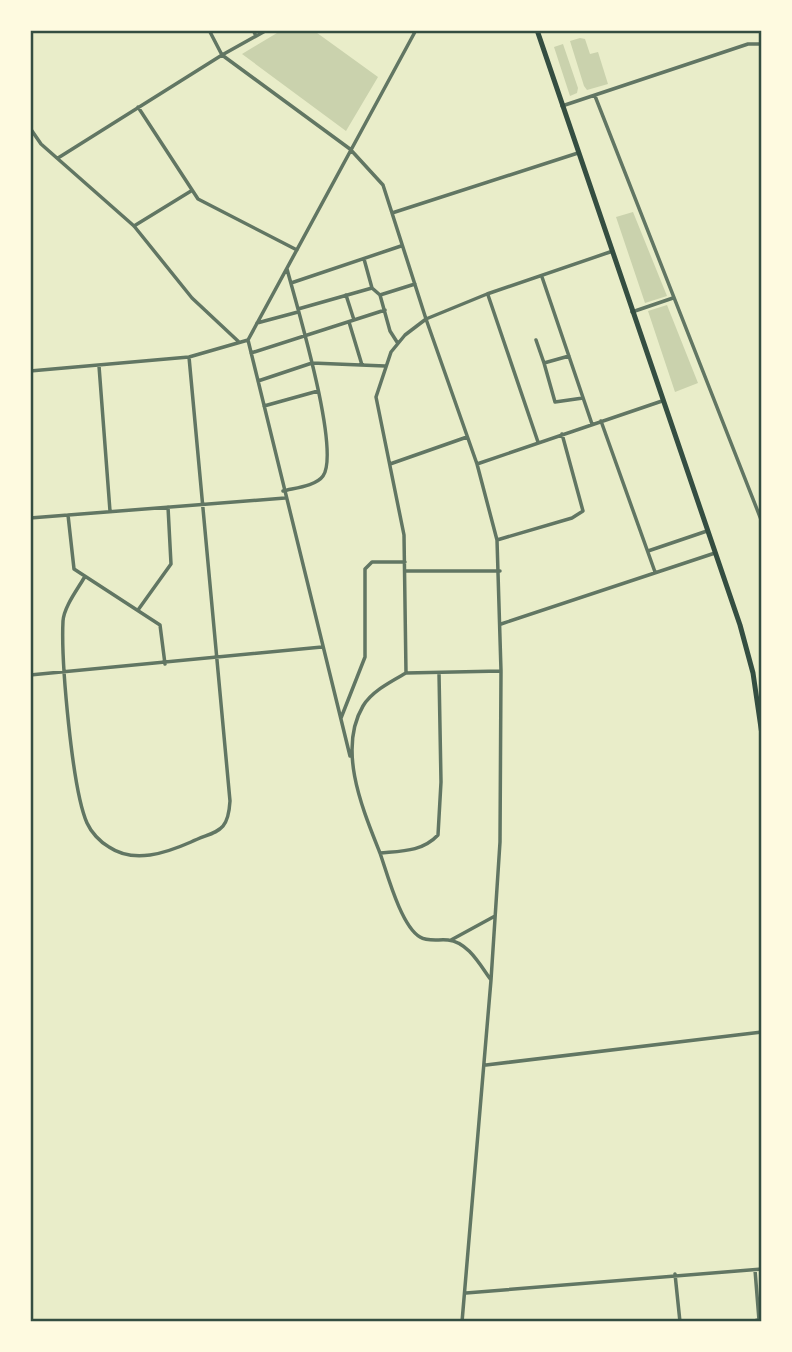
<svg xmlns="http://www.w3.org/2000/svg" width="792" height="1352" font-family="'Noto Serif',serif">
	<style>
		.green { fill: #cad2ad }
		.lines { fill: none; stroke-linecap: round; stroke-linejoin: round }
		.minor { stroke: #617663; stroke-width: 3.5 }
		.primary { stroke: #344e41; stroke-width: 5 }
		.neatline { fill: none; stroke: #344e41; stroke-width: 2.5 }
	</style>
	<rect width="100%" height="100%" fill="#e9edc9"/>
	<path class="green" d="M 282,30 L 313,30 L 378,77 L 346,131 L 242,54 Z
		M 580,38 L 585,39 L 590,54 L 598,52 L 608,84 L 587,90 L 584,86 L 570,41 Z
		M 563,44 L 578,88 L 577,93 L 570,96 L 554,47 Z
		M 633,212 L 667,296 L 645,303 L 616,217 Z
		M 667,305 L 698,383 L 675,392 L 648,311 Z"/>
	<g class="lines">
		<path class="minor" d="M 209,30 L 222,55 L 267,30
			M 253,30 L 256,36
			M 595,96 L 762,522
			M 562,106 L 748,44 L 762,44
			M 138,107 L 198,199 L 297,250
			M 30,128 L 41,144 L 134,226 L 192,298 L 239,342
			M 578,153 L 392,213 L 426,319 L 487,294 L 610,252
			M 58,158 L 222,55 L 350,149 L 383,185 L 392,213
			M 134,226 L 191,191
			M 364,259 L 372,288 L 380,295 L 390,331 L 397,342
			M 542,277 L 592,424
			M 291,283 L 401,246
			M 346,295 L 354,320
			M 380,295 L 415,284
			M 488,295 L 538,442
			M 298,309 L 372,288
			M 632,312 L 673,298
			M 349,322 L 362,365
			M 257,323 L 298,312
			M 248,340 L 350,756
			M 536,340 L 544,363 L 569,356
			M 251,353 L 385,310
			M 544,363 L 555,402 L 583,398
			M 99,366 L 110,511
			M 30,371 L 189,357 L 248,340 L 416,30
			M 258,381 L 312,363 L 385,366
			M 264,406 L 318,391
			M 601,421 L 655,572
			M 390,464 L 467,437
			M 477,464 L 662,401
			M 283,491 C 294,488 316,486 323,476 C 341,451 296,303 287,269
			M 68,515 L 74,569 L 160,625 L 165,664
			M 30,518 L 285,498
			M 497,540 L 572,518 L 583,511 L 562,434
			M 648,551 L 707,531
			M 405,571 L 500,571
			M 84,578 C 77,590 64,607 63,621 C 61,661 72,789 87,823 C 91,832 100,842 109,847 C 134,864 166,853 191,842 C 217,830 228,834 230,801 L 189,357
			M 138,610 L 171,564 L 168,507
			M 501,624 L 715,553
			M 406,673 L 501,671 L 500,842 L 491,980
			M 439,673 L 441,782 L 438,835 C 422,852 401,851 380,853 C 363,810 337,750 363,706 C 372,691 392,681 406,673 L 404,535 L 376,397 L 391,352 L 405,335 L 426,319 L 477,464 L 497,540 L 501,671
			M 30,675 L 322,647
			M 341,718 L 365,657 L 365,569 L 372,562 L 405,562
			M 380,853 C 387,873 401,926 420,937 C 428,942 439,939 448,940 C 468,942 480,965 491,980 L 462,1322
			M 451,940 L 495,916
			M 486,1065 L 762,1032
			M 755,1270 L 759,1320
			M 675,1274 L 680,1322
			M 466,1293 L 762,1269
			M 750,1322 L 762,1319"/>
		<path class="primary" d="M 537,30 L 740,625 L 753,673 L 762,735"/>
	</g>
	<rect width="792" height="1352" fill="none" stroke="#fefae0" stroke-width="63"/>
	<rect x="32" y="32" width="728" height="1288" class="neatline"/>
</svg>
